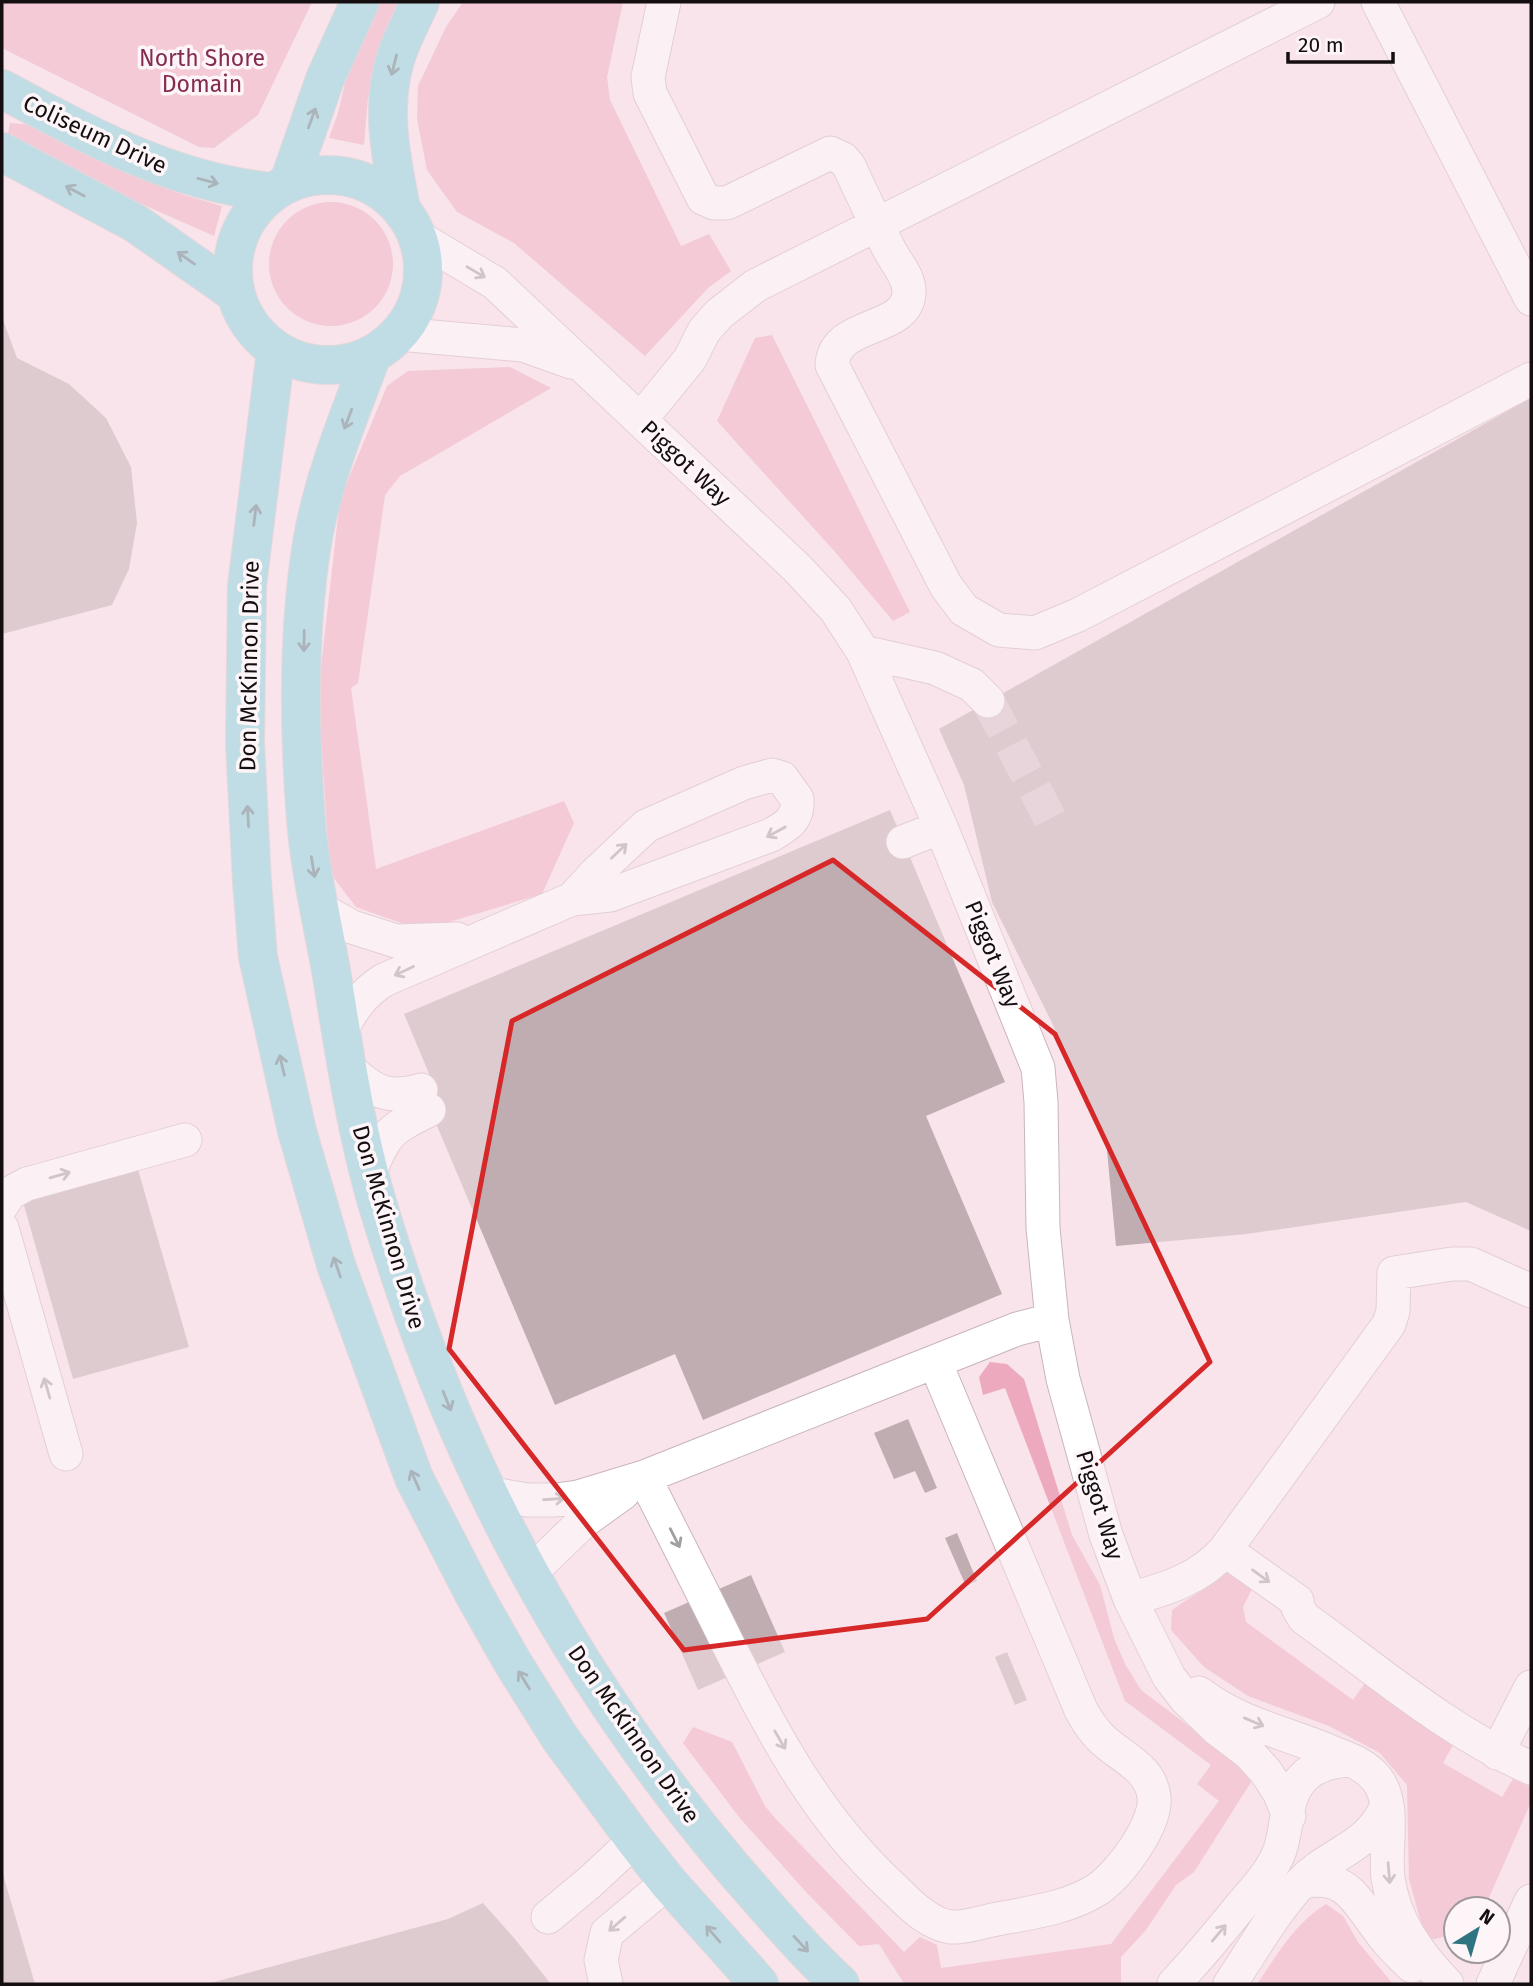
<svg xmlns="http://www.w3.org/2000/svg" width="1533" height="1986" font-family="'Fira Sans',sans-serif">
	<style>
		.green { fill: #edaabf }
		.building { fill: #bfadb2 }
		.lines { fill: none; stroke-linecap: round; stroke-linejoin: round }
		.minor-tunnel { stroke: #d6c4c9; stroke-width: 33; stroke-dasharray: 33 17; stroke-linecap: butt }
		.minor-casing { stroke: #c9b6bc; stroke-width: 35 }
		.major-casing { stroke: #cbcaca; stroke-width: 40 }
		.minor { stroke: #fff; stroke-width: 33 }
		.major { stroke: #7dd3df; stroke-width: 38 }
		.oneway { stroke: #4e7a82 }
		.oneway2 { stroke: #a19f9f }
		.marked { fill: none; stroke: #d62828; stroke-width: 5; stroke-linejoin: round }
		.labels { text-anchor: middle; stroke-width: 7; stroke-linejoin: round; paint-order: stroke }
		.park-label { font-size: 23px; fill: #842c50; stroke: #fdf5f7 }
		.street-label { font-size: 23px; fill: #140e10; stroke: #fdf5f7 }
	</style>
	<rect width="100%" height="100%" fill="#f8e4ea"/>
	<path class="green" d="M 2,2 L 312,2 L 258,115 L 214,148 L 199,147 L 2,48 Z
		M 375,2 L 402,2 L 386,35 L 368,97 L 364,145 L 329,138 L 338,113 L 350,61 Z
		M 463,2 L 623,2 L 607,77 L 610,100 L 681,246 L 709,234 L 731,271 L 708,288 L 645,356 L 514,243 L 457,212 L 427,170 L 417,119 L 418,86 L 446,27 Z
		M 10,123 L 33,125 L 110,164 L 184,195 L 222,206 L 214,236 L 6,144 Z
		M269 264a62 62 0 1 1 124 0a62 62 0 1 1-124 0Z
		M 772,335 L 910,612 L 893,621 L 836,553 L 717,421 L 755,338 Z
		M 510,367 L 551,388 L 400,476 L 385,495 L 358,683 L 351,688 L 376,869 L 564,801 L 574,823 L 542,894 L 439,925 L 404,924 L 356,907 L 330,873 L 318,694 L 340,499 L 387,386 L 408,371 Z
		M 990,1362 L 1007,1364 L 1024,1379 L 1072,1535 L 1100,1585 L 1114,1638 L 1125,1664 L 1141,1690 L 1239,1764 L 1253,1779 L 1194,1872 L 1176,1885 L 1146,1930 L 1121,1957 L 1121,1983 L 907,1984 L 903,1982 L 879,1944 L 859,1946 L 807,1893 L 739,1817 L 683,1743 L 693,1727 L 732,1742 L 765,1806 L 774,1817 L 904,1952 L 920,1937 L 937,1945 L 941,1968 L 1111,1944 L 1219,1801 L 1197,1784 L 1211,1765 L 1125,1701 L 1005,1388 L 983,1395 L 979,1377 Z
		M 1230,1570 L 1253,1587 L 1243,1607 L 1246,1622 L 1353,1700 L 1365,1683 L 1453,1745 L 1443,1763 L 1502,1797 L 1513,1779 L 1531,1787 L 1531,1802 L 1484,1909 L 1456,1909 L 1456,1942 L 1452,1935 L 1426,1941 L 1409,1879 L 1407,1785 L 1380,1753 L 1329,1726 L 1248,1696 L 1204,1667 L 1171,1630 L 1172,1610 C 1192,1595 1213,1587 1230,1570 Z
		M 1326,1904 L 1343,1916 L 1358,1942 L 1393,1984 L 1257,1984 C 1277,1955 1295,1923 1326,1904 Z"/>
	<path class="building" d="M 2,317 L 17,358 L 69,384 L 106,418 L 131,467 L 137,523 L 129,569 L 112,605 L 2,634 Z
		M 1531,398 L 1531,1231 L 1466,1202 L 1247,1234 L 1116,1246 L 1106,1140 L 1053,1025 L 992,902 L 964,785 L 939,729 Z
		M 890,810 L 1005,1082 L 926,1116 L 1002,1294 L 703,1420 L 675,1354 L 555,1405 L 418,1081 L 430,1076 L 404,1014 Z
		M 137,1166 L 189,1347 L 73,1379 L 22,1198 Z
		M 908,1419 L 937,1488 L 925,1493 L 915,1471 L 894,1479 L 874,1433 Z
		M 957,1533 L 977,1581 L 966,1586 L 945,1538 Z
		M 751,1575 L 785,1652 L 698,1690 L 664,1613 Z
		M 1007,1652 L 1027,1700 L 1015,1705 L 995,1657 Z
		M 2,1871 L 35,1984 L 2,1984 Z
		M 483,1903 L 514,1938 L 551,1984 L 207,1984 L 448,1919 Z"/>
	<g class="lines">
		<path class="minor-tunnel" d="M 988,701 L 1053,824"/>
		<g class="minor-casing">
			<path id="minor" d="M 664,2 L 648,77 L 650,93 L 703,198 L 714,203 L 727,203 L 830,153 L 843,159 L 849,166 C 862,194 875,222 889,249 C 896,263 910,277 909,293 C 907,333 835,320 832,365 L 946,586 L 964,610 L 999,630 L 1035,633 L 1078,615 L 1531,379
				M 1378,2 L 1531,299
				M 418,237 L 495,283 L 797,568 L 836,610 L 863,652 L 941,827 L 1038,1068 L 1041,1102 L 1043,1228 L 1052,1320 L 1063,1379 L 1106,1535 L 1130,1599 L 1169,1677 L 1186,1699 L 1216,1728 L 1249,1753 L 1266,1772 L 1279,1792 L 1289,1816
				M 399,334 L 523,345 L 571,362
				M 640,420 L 690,359 L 704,331 L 719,314 L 755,286 L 1318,2
				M 863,652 L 935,668 L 972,685 L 988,701
				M 903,842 L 941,827
				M 320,909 L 352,927 L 396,941 L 457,939
				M 341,1032 C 351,1010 363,993 384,980 L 572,899 L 610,895 L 771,835 C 787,826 799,819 797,799 L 782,778 L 772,775 L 744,783 L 646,826 L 596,873 L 572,899
				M 347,1067 C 372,1091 387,1100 421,1090
				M 369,1174 C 386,1132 389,1130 429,1110
				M 2,1205 L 10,1193 L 27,1184 L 185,1140
				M 2,1228 L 66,1454
				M 644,1477 C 672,1532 700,1587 727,1642 C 773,1733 815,1815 891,1886 C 901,1895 911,1907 922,1914 C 930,1920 942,1926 951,1927 C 964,1928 979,1923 992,1920 C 1028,1913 1067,1909 1098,1889 C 1120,1874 1157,1824 1154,1797 C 1151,1768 1121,1757 1103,1740 C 1093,1731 1087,1721 1081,1710 L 935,1362
				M 486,1493 L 528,1500 L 556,1500 L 578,1497 L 644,1477 L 1017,1329 L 1052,1320
				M 1225,1550 L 1297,1601 L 1298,1608 L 1304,1618 C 1377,1670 1448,1732 1531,1768
				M 530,1573 L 584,1521 L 623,1493
				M 1130,1599 C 1166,1589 1200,1579 1225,1550 L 1389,1324 L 1393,1311 L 1394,1273 L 1452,1264 L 1471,1264 L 1531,1291
				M 1199,1693 C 1238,1724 1291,1734 1336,1754 C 1351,1760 1365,1765 1376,1778 C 1397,1804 1384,1848 1388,1878 C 1394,1921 1418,1954 1447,1984
				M 1497,1753 L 1531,1687
				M 1303,1882 C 1346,1873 1356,1900 1379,1930 C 1388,1943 1400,1955 1412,1966
				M 548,1917 L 590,1882 L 635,1840
				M 606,1984 L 601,1960 L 607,1933 L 668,1882
				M 1174,1984 C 1197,1959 1219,1933 1240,1907 C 1254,1891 1269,1875 1278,1855 C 1288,1833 1284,1804 1298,1784 C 1310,1766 1330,1761 1350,1760
				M 1230,1984 C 1253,1950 1273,1913 1301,1883 C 1330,1852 1370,1848 1387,1805
				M 1493,1984 L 1531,1901"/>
		</g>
		<g class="major-casing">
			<path id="major" d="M 2,89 C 90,136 171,182 272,192
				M 2,152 L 135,223 L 235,293
				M233 270a95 95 0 1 1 190 0a95 95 0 1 1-190 0Z
				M 289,182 L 325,79 L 360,2
				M 401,208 C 391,158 380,107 396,57 C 402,38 412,20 420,2
				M 276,350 L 247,586 L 245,743 L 252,882 L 258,957 L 297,1131 L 336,1265 L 414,1478 L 475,1596 L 513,1663 L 560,1738 L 635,1840 L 668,1882 L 759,1984
				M 372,355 C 349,416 323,478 312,543 C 298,631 299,730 306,820 C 310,870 322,921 331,970 C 342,1038 352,1106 369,1173 C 378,1210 391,1247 403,1284 C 475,1498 585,1693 731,1866 C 766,1906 801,1948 840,1984"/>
		</g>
		<use href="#minor" class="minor"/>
		<use href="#major" class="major"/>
	</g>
	<defs><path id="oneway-shaft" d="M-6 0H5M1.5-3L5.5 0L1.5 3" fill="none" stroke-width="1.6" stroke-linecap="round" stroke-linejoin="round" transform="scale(1.75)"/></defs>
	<g class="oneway">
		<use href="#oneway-shaft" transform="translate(394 65) rotate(104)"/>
		<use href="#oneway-shaft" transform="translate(312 118) rotate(-70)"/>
		<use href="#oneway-shaft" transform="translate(208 181) rotate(15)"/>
		<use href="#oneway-shaft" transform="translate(75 191) rotate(-152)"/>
		<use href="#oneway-shaft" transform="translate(186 258) rotate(-145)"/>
		<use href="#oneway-shaft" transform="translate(348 419) rotate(111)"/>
		<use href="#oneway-shaft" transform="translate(255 515) rotate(-83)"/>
		<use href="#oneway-shaft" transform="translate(304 641) rotate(91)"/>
		<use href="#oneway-shaft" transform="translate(248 816) rotate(-93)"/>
		<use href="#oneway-shaft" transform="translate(313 867) rotate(81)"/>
		<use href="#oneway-shaft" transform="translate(282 1065) rotate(-103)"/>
		<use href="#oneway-shaft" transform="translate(337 1267) rotate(-109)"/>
		<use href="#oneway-shaft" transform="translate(447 1401) rotate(68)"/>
		<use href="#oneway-shaft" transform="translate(415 1480) rotate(-114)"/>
		<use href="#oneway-shaft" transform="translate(524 1680) rotate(-122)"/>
		<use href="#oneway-shaft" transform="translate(713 1934) rotate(-131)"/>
		<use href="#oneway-shaft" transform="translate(801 1944) rotate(47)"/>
	</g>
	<g class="oneway2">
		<use href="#oneway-shaft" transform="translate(476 272) rotate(30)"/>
		<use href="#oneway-shaft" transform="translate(776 832) rotate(151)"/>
		<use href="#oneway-shaft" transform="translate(619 851) rotate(-43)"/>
		<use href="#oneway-shaft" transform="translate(404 971) rotate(155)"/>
		<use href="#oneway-shaft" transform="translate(60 1175) rotate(-16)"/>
		<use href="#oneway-shaft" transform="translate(47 1388) rotate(-106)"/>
		<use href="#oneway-shaft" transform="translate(554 1499) rotate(-4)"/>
		<use href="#oneway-shaft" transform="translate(675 1538) rotate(63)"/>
		<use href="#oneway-shaft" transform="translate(1261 1576) rotate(36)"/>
		<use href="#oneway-shaft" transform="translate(1254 1722) rotate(23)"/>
		<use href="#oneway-shaft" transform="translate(780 1740) rotate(60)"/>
		<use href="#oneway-shaft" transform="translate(1389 1873) rotate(85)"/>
		<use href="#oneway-shaft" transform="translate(617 1924) rotate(139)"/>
		<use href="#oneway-shaft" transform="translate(1219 1933) rotate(-50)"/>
	</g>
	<path d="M0 0H1533V1986H0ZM 833,860 L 1055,1034 L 1210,1362 L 927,1619 L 684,1650 L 449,1349 L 512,1021 Z" fill="#f8e4ea" fill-opacity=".55" fill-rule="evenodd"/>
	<path class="marked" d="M 833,860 L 1055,1034 L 1210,1362 L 927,1619 L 684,1650 L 449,1349 L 512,1021 Z"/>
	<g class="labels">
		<g class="park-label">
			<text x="202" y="66">North Shore<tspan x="202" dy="26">Domain</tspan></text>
		</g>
		<g class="street-label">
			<text transform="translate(95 134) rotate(25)" y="8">Coliseum Drive</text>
			<text transform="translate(686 463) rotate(43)" y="8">Piggot Way</text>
			<text transform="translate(249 666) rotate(-89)" y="8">Don McKinnon Drive</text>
			<text transform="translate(993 954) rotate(68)" y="8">Piggot Way</text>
			<text transform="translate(389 1227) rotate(74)" y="8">Don McKinnon Drive</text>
			<text transform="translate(1100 1505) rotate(73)" y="8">Piggot Way</text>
			<text transform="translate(634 1734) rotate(55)" y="8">Don McKinnon Drive</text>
		</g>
	</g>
	<rect width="1533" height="1986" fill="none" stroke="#140e10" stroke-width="7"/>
	<g transform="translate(1477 1930) rotate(37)"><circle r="33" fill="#fdf5f7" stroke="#a0999b" stroke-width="2"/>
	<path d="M0-5L12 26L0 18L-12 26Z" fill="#2e7581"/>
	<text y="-10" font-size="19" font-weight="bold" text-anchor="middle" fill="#140e10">N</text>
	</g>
	<path d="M1288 52v10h105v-10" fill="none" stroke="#140e10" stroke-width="3.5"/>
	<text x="1298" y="52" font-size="21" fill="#140e10" stroke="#fdf5f7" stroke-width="5" paint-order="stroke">20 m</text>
</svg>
